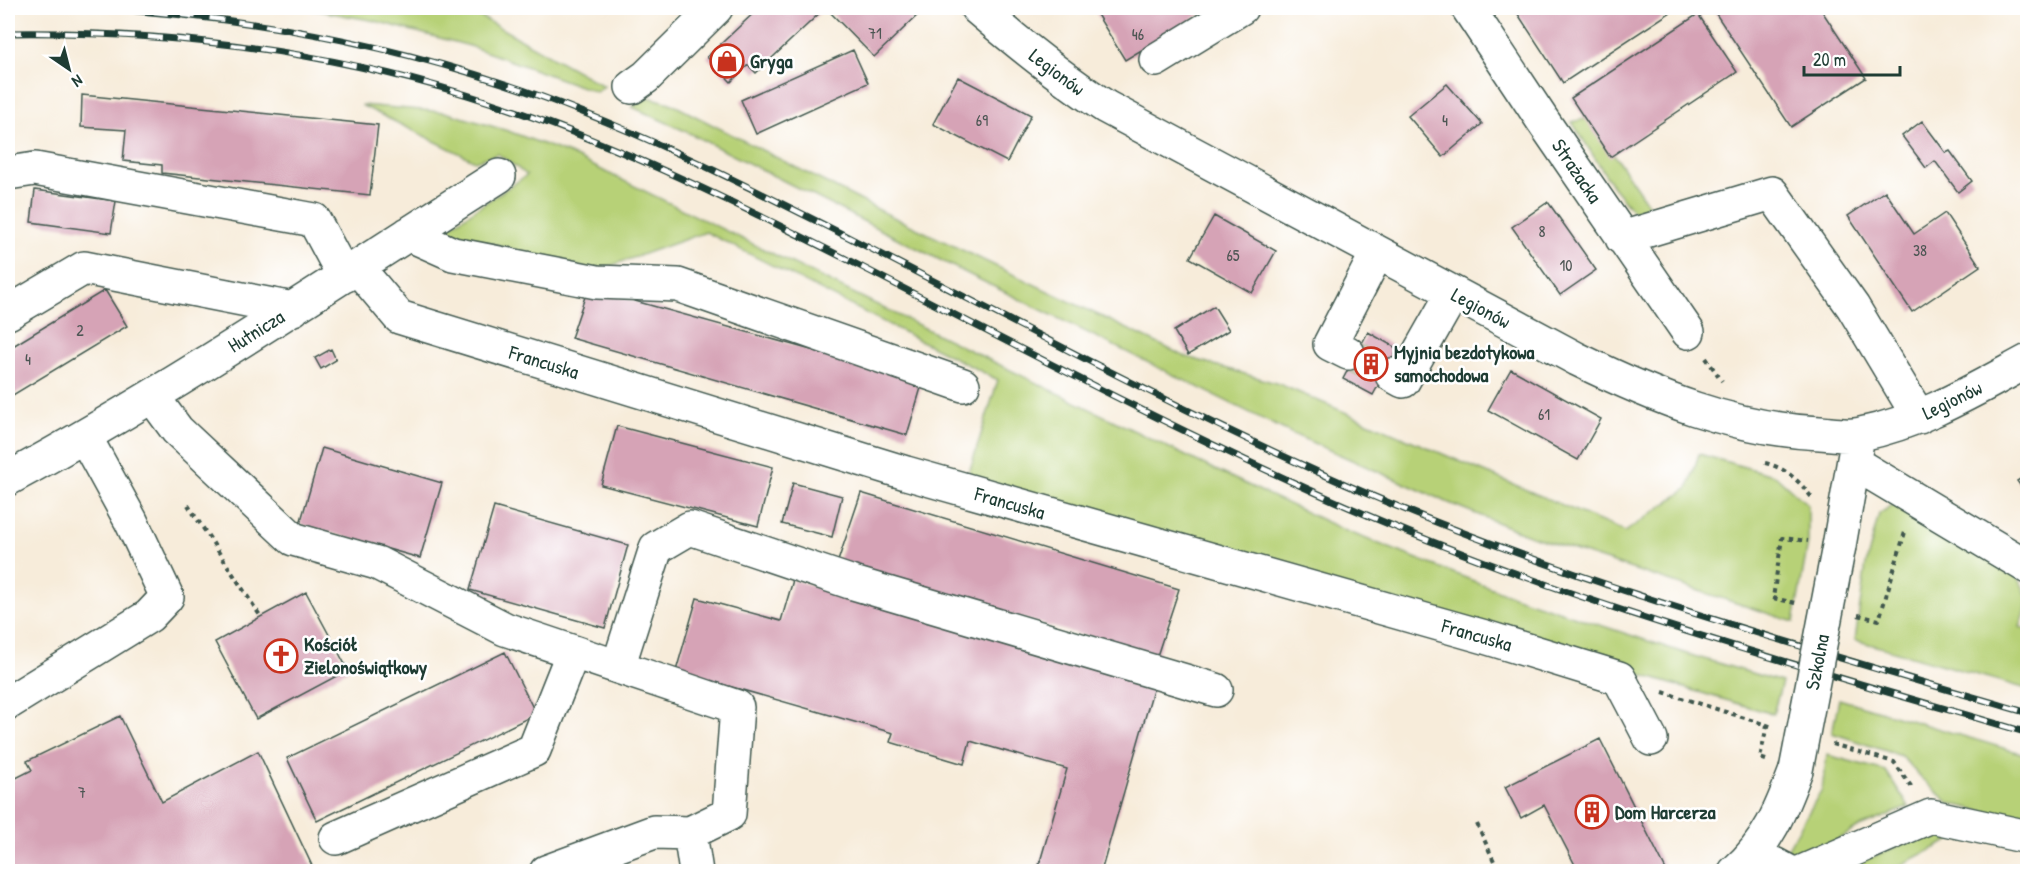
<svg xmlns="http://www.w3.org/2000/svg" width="2035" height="879" font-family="'Patrick Hand',sans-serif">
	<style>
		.green { fill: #b7d177; stroke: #6b8756; stroke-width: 1.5 }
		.building { fill: #d6a3b6 }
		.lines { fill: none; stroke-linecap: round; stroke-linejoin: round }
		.minor-tunnel { stroke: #ccc9b9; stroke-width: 33; stroke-dasharray: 33 16; stroke-linecap: butt }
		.minor-casing { stroke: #3f574d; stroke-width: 36 }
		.path { stroke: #3f574d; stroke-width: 4; stroke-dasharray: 4.5 4.5; stroke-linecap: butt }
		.minor { stroke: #fff; stroke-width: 33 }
		.rail-casing { stroke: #1f3d34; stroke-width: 7 }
		.rail { stroke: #fff; stroke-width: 4.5; stroke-dasharray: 14; stroke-linecap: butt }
		.minor-bridge-casing { stroke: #3f574d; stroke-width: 36; stroke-linecap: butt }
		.minor-bridge { stroke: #fff; stroke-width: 33 }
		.labels { text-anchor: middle; stroke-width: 5; stroke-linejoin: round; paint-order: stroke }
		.number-label { font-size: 16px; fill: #4d5654 }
		.poi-label { font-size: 20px; font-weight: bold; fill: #1f3d34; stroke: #fff; text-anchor: start }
		.street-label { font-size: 20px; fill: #1f3d34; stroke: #fff }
	</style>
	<rect width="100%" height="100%" fill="#fff"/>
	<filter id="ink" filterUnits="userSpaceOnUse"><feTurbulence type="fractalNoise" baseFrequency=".0167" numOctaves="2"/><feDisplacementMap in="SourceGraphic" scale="12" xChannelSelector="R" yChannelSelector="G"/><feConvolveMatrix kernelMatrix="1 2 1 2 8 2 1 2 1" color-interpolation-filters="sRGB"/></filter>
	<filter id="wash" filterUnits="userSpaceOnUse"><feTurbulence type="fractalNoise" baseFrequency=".008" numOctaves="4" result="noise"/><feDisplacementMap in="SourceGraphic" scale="24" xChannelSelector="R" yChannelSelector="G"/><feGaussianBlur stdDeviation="1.35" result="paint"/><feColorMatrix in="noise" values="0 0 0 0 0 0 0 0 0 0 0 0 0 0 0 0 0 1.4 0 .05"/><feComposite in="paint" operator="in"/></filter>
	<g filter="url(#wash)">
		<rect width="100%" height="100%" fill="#f7ecda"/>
		<path class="green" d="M 305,8 L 465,8 L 604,86 L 596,92 L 470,46 L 375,21 Z
			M 648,97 L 670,103 L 891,216 L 1184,356 L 1279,384 L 1625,532 L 1688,488 L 1699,454 L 1776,476 L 1808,505 L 1808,543 L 1794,622 L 1531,536 L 1449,503 L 1293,434 L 960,270 L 685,131 L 632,107 Z
			M 361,105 L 445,112 L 508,131 L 567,153 L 1190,458 L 1346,531 L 1507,594 L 1687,654 L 1782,682 L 1773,714 L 968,476 L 998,380 L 706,232 L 596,271 L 443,231 L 527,175 L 498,154 L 475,161 Z
			M 1589,118 L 1656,216 L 1639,218 L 1613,187 L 1572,122 Z
			M 1900,500 L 2012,571 C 2030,593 2031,601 2020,627 L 2027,630 L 2027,689 L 1855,640 L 1866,564 L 1879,514 Z
			M 1839,699 L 2027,755 L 2027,822 L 1949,803 L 1921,778 L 1901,756 L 1832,733 Z
			M 1827,755 L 1886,771 L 1909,807 L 1859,827 L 1815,854 L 1792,860 L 1784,855 L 1822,789 Z
			M 1942,828 L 1955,838 L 1889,871 L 1836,872 Z"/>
		<g id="blocks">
			<path class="building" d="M 759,8 L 825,8 L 756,73 L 748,65 L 731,82 L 707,57 Z
				M 826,8 L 921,8 L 923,10 L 874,57 Z
				M 1093,8 L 1211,8 L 1125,60 Z
				M 1514,8 L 1677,8 L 1563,83 Z
				M 1712,8 L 1820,8 L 1866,78 L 1791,127 Z
				M 1698,14 L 1737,72 L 1610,157 L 1571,98 Z
				M 853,50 L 868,83 L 756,134 L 741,100 Z
				M 958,77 L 1031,115 L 1007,162 L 933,124 Z
				M 1447,84 L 1482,124 L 1443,157 L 1408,116 Z
				M 82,95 L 378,125 L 370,195 L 162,173 L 162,165 L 123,161 L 126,130 L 81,127 Z
				M 1922,121 L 1946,153 L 1950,151 L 1972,181 L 1958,192 L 1935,161 L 1926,168 L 1902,136 Z
				M 35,190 L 116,201 L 111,233 L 31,222 Z
				M 1885,191 L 1914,234 L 1945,213 L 1980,266 L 1912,312 L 1848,216 Z
				M 1548,202 L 1596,270 L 1560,295 L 1512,227 Z
				M 1214,216 L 1276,251 L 1252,293 L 1190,258 Z
				M 588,288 L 923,381 L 907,435 L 571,338 Z
				M 105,290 L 127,326 L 8,398 L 8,349 Z
				M 1214,306 L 1229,330 L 1188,355 L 1174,331 Z
				M 1368,332 L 1398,349 L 1373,395 L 1343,379 Z
				M 331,349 L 336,360 L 321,369 L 315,358 Z
				M 1511,369 L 1601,419 L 1578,460 L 1488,410 Z
				M 617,426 L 773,467 L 758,526 L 601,485 Z
				M 322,448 L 442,483 L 420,558 L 300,524 Z
				M 2028,474 L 2028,496 L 2017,481 Z
				M 793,483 L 842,496 L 832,537 L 782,524 Z
				M 861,493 L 1179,589 L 1157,656 L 836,567 Z
				M 494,507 L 628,545 L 605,628 L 470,590 Z
				M 793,580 L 1155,683 L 1101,872 L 1037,872 L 1067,769 L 970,741 L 964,764 L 890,742 L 893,733 L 676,671 L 697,598 L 781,621 Z
				M 306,592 L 348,670 L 256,719 L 215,642 Z
				M 505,652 L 536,714 L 317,821 L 287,758 Z
				M 120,716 L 162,802 L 258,751 L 314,870 L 310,872 L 8,872 L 8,782 L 32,770 L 27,761 Z
				M 1600,739 L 1667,872 L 1562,872 L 1575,865 L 1544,805 L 1521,818 L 1505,787 Z"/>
		</g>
	</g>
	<g filter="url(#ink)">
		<use href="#blocks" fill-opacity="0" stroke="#3f574d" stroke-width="1.5"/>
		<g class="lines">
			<path class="minor-tunnel" d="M 1348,353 L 1392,375"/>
			<g class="minor-casing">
				<path id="minor" d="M 977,8 C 1018,43 1060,77 1106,107 L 1577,359 C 1655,397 1732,429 1820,433 C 1833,434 1848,437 1861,434 C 1921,422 1974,390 2028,361
					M 1468,8 L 1543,121 L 1688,332
					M 1156,60 L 1241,8
					M 632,87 L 646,77 L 716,8
					M 8,173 L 35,169 L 314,220 L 344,276
					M 408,234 L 453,254 L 597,282 L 678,285 L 963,385
					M 1622,238 L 1772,193 L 1853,307 L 1919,417
					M 357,267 L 399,317 L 906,473 L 1485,637 L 1619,678 L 1651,739
					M 8,313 L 84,268 L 293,309
					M 1348,353 L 1330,344 L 1377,253
					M 1392,375 L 1403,381 L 1453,293
					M 152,396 L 177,430 L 293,539 L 377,563 L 505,629 L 737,707 L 729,814 L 690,833
					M 1854,463 L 2028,567
					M 8,479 C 177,387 337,279 499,176
					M 1839,546 L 1857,442
					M 618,667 L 656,548 L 690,528 L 850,582 L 1216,690
					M 8,703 L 149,616 L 167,597 L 131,521 L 85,437
					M 336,838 L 534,750 L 573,652
					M 1747,861 L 1774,864 L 1789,872
					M 546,872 L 654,832 L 690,833 L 696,872
					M 1735,872 C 1768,843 1781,810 1796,770
					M 1802,872 L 1931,816 L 2028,837"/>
			</g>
			<path class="path" d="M 936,8 L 944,15
				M 1706,358 L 1722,381
				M 1765,463 C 1787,468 1800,482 1813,499
				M 188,505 L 261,617
				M 1795,603 L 1773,598 L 1782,538 L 1808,541
				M 1858,615 L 1879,620 L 1905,532
				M 1663,692 L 1773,727
				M 1832,744 L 1894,762 L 1913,789
				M 1766,760 L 1760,758 L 1767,725
				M 1477,824 L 1499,872"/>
			<use href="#minor" class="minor"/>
			<g class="rail-casing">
				<path id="rail" d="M 98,8 C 237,16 373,40 505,84 C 624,123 735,180 846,236 C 1003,316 1159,400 1320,473 C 1548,576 1788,643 2028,713
					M 8,33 C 163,31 318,49 467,95 C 603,137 728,199 854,263 C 1005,340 1155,420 1310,490 C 1541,595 1785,662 2028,733"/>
			</g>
			<use href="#rail" class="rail"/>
			<g class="minor-bridge-casing">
				<path id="minor-bridge" d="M 1796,770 L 1839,546"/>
			</g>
			<use href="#minor-bridge" class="minor-bridge"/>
		</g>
	</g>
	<defs>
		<g id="shop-ring" transform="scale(1.725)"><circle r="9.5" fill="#fff" stroke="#c8321e" stroke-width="1.5"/><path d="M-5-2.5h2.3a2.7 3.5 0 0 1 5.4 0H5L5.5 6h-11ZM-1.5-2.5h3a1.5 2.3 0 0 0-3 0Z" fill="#c8321e"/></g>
		<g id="building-ring" transform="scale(1.725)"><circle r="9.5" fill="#fff" stroke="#c8321e" stroke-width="1.5"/><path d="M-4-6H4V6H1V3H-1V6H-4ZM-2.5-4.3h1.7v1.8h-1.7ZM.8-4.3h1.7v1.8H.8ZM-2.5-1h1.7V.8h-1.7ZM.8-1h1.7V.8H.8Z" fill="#c8321e"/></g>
		<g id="church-ring" transform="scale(1.725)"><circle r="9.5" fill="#fff" stroke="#c8321e" stroke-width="1.5"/><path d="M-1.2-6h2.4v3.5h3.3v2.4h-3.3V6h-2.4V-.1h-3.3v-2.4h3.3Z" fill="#c8321e"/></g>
	</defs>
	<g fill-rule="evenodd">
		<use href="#shop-ring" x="727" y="61"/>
		<use href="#building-ring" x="1371" y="364"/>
		<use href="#church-ring" x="281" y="656"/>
		<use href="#building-ring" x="1592" y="812"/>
	</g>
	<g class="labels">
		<g class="number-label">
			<text x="875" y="39">71</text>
			<text x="1138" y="40">46</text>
			<text x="982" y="126">69</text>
			<text x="1445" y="126">4</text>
			<text x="1542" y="237">8</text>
			<text x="1920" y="256">38</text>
			<text x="1233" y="261">65</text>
			<text x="1566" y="271">10</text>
			<text x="80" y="336">2</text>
			<text x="28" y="365">4</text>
			<text x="1544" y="420">61</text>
			<text x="82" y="798">7</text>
		</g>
		<g class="poi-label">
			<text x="750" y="68">Gryga</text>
			<text x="1394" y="359">Myjnia bezdotykowa<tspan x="1394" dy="23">samochodowa</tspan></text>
			<text x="304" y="651">Kościół<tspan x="304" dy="23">Zielonoświątkowy</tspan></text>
			<text x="1615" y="819">Dom Harcerza</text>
		</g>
		<g class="street-label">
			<text transform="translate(1057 72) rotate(37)" y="7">Legionów</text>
			<text transform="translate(1577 171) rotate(56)" y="7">Strażacka</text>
			<text transform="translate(1481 308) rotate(28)" y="7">Legionów</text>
			<text transform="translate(256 331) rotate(-32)" y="7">Hutnicza</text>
			<text transform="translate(544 362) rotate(17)" y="7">Francuska</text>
			<text transform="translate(1952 400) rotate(-26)" y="7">Legionów</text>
			<text transform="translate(1010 503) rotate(16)" y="7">Francuska</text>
			<text transform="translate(1477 635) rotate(16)" y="7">Francuska</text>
			<text transform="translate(1817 662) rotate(-79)" y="7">Szkolna</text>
		</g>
	</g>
	<rect width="2035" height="879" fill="none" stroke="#fff" stroke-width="30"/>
	<g transform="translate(69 69) rotate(145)" stroke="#ffffff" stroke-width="4.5" paint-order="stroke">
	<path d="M0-4.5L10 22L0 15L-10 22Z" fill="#1f3d34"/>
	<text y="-9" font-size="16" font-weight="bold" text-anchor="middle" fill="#1f3d34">N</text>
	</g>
	<path d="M1804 66v9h96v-9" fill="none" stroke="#1f3d34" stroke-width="3"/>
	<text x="1813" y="66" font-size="18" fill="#1f3d34" stroke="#ffffff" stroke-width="4.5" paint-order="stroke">20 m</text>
</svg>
